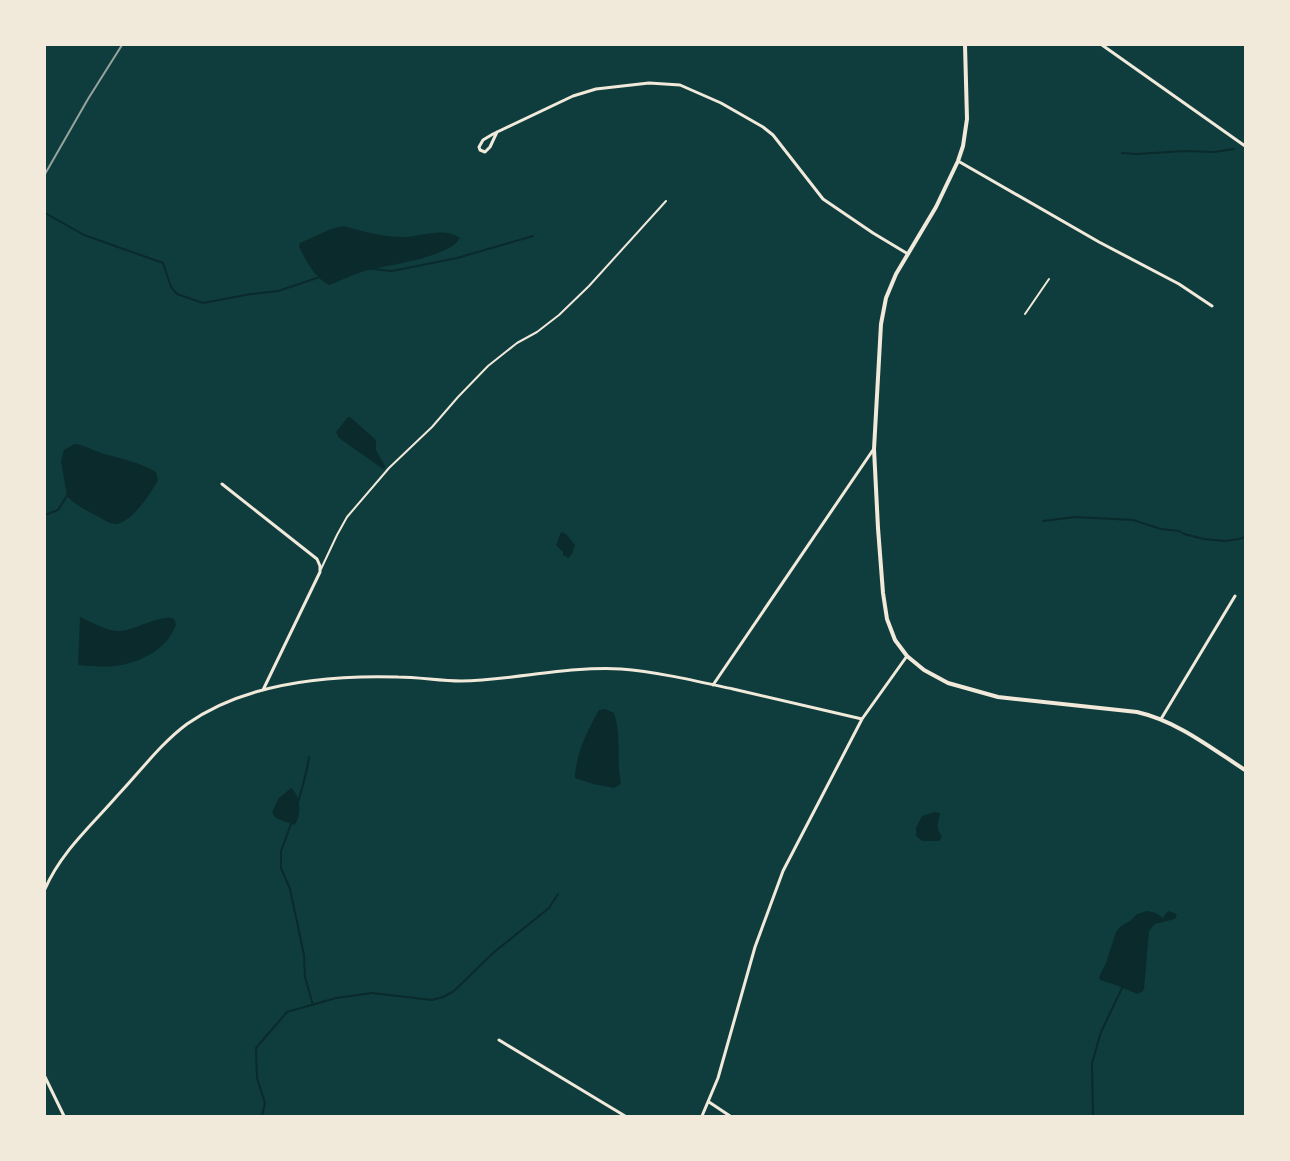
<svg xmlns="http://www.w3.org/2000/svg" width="1290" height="1161" font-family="Poppins,sans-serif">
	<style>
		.water { fill: #0a2a2b }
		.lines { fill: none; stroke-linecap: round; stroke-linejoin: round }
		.stream { stroke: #0a2a2b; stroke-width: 2 }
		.service { stroke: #f1e9da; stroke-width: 2 }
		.minor { stroke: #f1e9da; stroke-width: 3 }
		.tertiary { stroke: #f1e9da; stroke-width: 4 }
		.rail { stroke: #97a49c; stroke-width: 2 }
	</style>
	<rect width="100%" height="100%" fill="#0f3d3e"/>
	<path class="water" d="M 343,226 C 362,231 382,237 402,237 C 419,237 445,226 460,238 C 449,258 386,265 365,271 C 353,274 341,281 329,285 C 314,277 307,262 299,247 L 300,243 L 331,229 Z
		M 348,417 L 350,417 L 376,440 L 376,450 L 385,466 L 385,468 L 383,469 L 339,438 L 336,432 Z
		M 74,444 C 85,445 94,451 104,454 C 123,459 139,462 156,472 L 158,480 C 151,493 131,524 115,524 C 107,523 100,517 93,514 C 84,509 74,504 67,496 L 61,461 L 64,450 Z
		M 561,532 L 566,534 L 575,545 L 573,552 L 569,558 L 563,555 L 563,552 L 556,545 Z
		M 80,617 C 92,622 107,632 121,631 C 135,630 163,613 174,619 L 176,624 C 169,647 144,661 121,665 C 107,668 92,666 78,665 Z
		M 605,709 L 614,713 C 622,737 616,760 621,784 L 614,788 L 593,784 L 575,778 L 575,775 C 577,752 588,729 599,710 Z
		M 291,788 C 301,796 302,817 294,825 L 276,818 L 272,813 L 278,799 Z
		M 934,812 L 940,813 C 938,824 935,827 942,837 L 939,841 L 922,841 L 916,836 L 916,828 L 922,816 Z
		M 1147,911 L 1156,913 L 1163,918 L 1168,911 L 1177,914 L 1175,919 L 1155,924 L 1149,931 L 1144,989 L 1142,992 L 1137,994 L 1119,986 L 1100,980 L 1099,977 L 1106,963 L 1116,932 L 1121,926 L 1130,921 L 1137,914 Z"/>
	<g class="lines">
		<path class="stream" d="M 1122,153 L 1136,154 L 1185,151 L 1214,152 L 1234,149
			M 45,213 L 84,235 L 163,263 L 171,287 L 177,294 L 203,303 L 251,294 L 278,291 L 320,277
			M 372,269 L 392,271 L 457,258 L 533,236
			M 45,515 L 58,510 L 68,494
			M 1043,521 L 1075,517 L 1133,520 L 1161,529 L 1179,531 L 1184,534 L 1204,539 L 1225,541 L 1239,539 L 1245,537
			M 298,803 C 302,787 307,773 309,757
			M 291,824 L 281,851 L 281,868 L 290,889 L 304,955 L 305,977 L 313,1005
			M 262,1116 L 265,1103 L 257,1078 L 256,1048 L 287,1012 L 336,998 L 372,993 L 432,1000 L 443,997 L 454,991 L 493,953 L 549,908 L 558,894
			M 1093,1116 L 1092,1063 L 1101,1032 L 1123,986"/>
		<path class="service" d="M 1025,314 L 1049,279
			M 321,569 L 337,535 L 347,517 L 389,468 L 432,427 L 458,397 L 488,366 L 517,343 L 537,332 L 559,315 L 589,286 L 666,201"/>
		<path class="minor" d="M 1102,45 L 1245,146
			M 497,132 L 490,147 L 485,152 L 480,150 L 479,147 L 483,140 L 493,134 L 573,96 L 596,89 L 649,83 L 680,85 L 721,103 L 763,127 L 773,135 L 823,199 L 873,233 L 908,254
			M 958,161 L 1099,242 L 1179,284 L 1212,306
			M 222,484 L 317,559 L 320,566 L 320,572 L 263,690
			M 713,685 L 873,450
			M 1161,719 L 1235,596
			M 45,889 C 61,852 91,826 117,796 C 140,772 160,744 187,724 C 245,683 329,675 398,677 C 419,677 440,681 461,681 C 514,680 568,666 621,669 C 658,672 696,681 733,689 C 776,699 819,709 862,719
			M 499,1040 L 625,1116
			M 45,1077 L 64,1116
			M 709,1102 L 730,1116
			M 702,1116 L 718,1078 L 755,947 L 783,871 L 862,719 L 907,656"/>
		<path class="tertiary" d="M 965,45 L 967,119 L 963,146 L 958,161 L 936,207 L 896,274 L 886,298 L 881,324 L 874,449 L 878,528 L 883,593 L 887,619 L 895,640 L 907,656 L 924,670 L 948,683 L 998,697 L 1137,712 C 1177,721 1211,748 1245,770"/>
		<path class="rail" d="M 45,174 L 88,99 L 122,45"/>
	</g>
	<rect width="1290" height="1161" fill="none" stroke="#f1e9da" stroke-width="92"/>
</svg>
